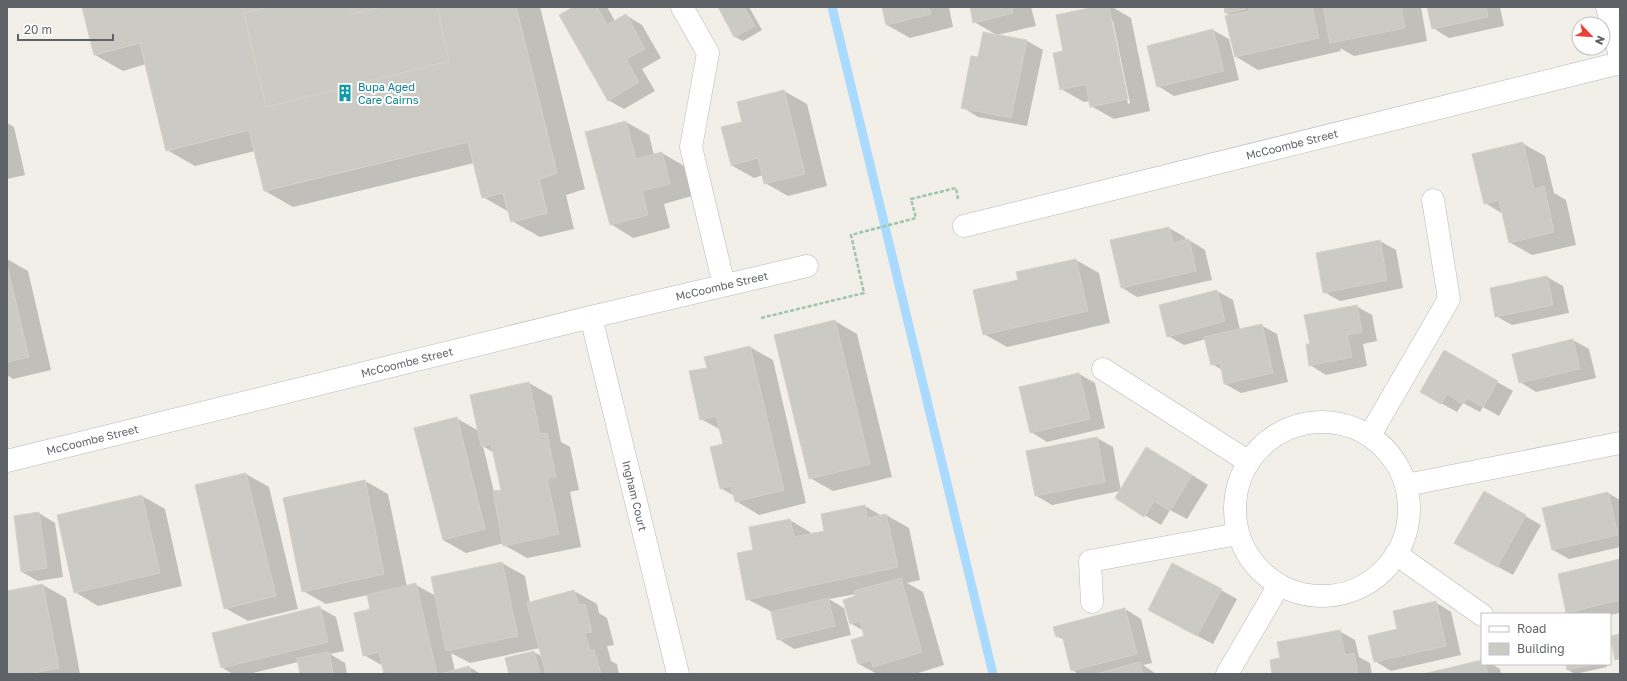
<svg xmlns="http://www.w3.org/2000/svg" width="1627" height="681" font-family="'Golos Text',sans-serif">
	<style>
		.shadow { fill: #0003; fill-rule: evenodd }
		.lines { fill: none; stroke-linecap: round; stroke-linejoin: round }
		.stream { stroke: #aadaff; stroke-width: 9 }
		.building { fill: #cccac5; stroke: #d6d1c6 }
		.minor-casing { stroke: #b5b8bc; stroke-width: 23 }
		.path { stroke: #9cc7a9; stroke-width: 2.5; stroke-dasharray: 4 2; stroke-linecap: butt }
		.minor { stroke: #fff; stroke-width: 22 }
		.labels { text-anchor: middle; stroke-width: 4; stroke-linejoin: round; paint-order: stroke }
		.culture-label { font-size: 11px; fill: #0d838f; stroke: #fff; text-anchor: start }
		.street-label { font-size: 11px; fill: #5f6368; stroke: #fff }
	</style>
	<rect width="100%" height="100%" fill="#f1efe8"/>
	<path class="shadow" d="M 83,7 L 540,7 L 585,189 L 566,195 L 574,229 L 540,237 L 512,221 L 509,212 L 483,197 L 474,163 L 293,207 L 265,191 L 255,151 L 195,166 L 167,150 L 146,64 L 123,71 L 95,55 Z
		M 575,7 L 607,7 L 615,21 L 626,15 L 642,25 L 661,58 L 642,69 L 655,91 L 624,109 L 608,100 Z
		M 719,7 L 749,7 L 762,30 L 743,41 L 735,37 Z
		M 883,7 L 950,7 L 949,7 L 953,27 L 910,38 L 887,25 Z
		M 971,7 L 1031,7 L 1036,26 L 997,35 L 974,22 Z
		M 1099,7 L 1112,7 L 1131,18 L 1150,111 L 1114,119 L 1091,106 L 1090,101 L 1084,102 L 1061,89 L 1065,52 ZM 1111,21 L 1113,21 L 1130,103 L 1128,104 Z
		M 1225,7 L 1421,7 L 1427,41 L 1354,56 L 1340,48 L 1341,51 L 1258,70 L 1235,56 L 1232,16 L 1226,13 Z
		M 1428,7 L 1500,7 L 1504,26 L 1449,38 L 1433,28 Z
		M 1213,30 L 1229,39 L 1239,80 L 1174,96 L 1158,86 Z
		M 1027,41 L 1043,50 L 1027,126 L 978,117 L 962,107 Z
		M 784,91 L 807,104 L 827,186 L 788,196 L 765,183 L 763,175 L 754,178 L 731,165 L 743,123 L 738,102 Z
		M 626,122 L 649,135 L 654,155 L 662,153 L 684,166 L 692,196 L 664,204 L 670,228 L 633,238 L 611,224 Z
		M 7,123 L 14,127 L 25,175 L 7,179 Z
		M 1522,143 L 1545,156 L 1554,193 L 1566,200 L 1576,245 L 1532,255 L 1509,242 L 1503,214 L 1485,203 Z
		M 1169,228 L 1185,237 L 1186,241 L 1189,240 L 1205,250 L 1212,280 L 1137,297 L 1121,287 Z
		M 1380,241 L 1396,250 L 1403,288 L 1340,301 L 1324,292 Z
		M 7,259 L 28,271 L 51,370 L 13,379 L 7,375 Z
		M 1076,260 L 1099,273 L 1110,323 L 1007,347 L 984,334 L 1019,280 L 1018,273 Z
		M 1547,277 L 1563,286 L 1569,313 L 1512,325 L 1496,316 Z
		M 1217,291 L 1233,300 L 1240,330 L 1261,325 L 1277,334 L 1288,382 L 1241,393 L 1225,384 L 1222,370 L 1212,364 L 1206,339 L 1184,345 L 1168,336 Z
		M 1356,306 L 1372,315 L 1377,341 L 1363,344 L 1367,366 L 1326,375 L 1310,365 L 1311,344 Z
		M 835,321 L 857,334 L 892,477 L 833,491 L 810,478 Z
		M 1573,340 L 1589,349 L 1596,378 L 1536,392 L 1520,382 Z
		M 750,347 L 773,360 L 806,503 L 759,515 L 736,501 L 735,496 L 720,488 L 724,444 L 721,430 L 701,419 L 708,368 L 705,358 Z
		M 1444,352 L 1513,391 L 1499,416 L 1483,407 L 1480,412 L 1463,403 L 1457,412 L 1421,392 Z
		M 1079,374 L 1095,383 L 1105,428 L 1047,442 L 1031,432 Z
		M 529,383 L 552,396 L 561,442 L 570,447 L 579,490 L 570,492 L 581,547 L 527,558 L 504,545 L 504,543 L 466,553 L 443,540 L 456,418 L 479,431 ZM 483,446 L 494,453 L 502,490 L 494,492 Z
		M 1097,438 L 1113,447 L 1121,491 L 1163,457 L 1208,485 L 1187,519 L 1170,510 L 1161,525 L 1116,498 L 1120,491 L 1052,505 L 1035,495 Z
		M 246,474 L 269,487 L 298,609 L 248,621 L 225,608 L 196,486 Z
		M 365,481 L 388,494 L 407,587 L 416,585 L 436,596 L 502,563 L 525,576 L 530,603 L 574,591 L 597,604 L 599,613 L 607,618 L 614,645 L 607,646 L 611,661 L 617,664 L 619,674 L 510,674 L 534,652 L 543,657 L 540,648 L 470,663 L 451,653 L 455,671 L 469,667 L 481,674 L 385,674 L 383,666 L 364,655 L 371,610 L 368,595 L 326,604 L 303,591 Z
		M 1484,492 L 1541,525 L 1513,575 L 1471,552 Z
		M 1608,493 L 1620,500 L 1620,547 L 1569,559 L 1553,550 L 1543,509 Z
		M 142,496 L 165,509 L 182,586 L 98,606 L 75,592 Z
		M 865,506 L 882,516 L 886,515 L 909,528 L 920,580 L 907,583 L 923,592 L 944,665 L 915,674 L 877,674 L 859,664 L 865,637 L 864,631 L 850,623 L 856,594 L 829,599 L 844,608 L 851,635 L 794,649 L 778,639 L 772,612 L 747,599 L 755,551 L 750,528 L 790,520 L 813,534 L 825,532 Z
		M 39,513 L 55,523 L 63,577 L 38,581 L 22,572 Z
		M 1620,560 L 1620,613 L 1610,615 L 1610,614 L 1571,614 L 1567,612 Z
		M 43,585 L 66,598 L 80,674 L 7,674 L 7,592 Z
		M 1221,590 L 1237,599 L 1213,644 L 1165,619 Z
		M 1435,602 L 1451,612 L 1461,655 L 1391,671 L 1375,661 L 1398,630 Z
		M 320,608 L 336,617 L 344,651 L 330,654 L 345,663 L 347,674 L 301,674 L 298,662 L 249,674 L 233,674 L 221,667 Z
		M 1125,609 L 1141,619 L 1152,663 L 1143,665 L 1156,674 L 1078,674 L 1072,670 L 1064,640 L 1057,636 Z
		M 1339,631 L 1355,640 L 1359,657 L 1370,663 L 1372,674 L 1273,674 L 1281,658 Z
		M 1482,661 L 1482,664 L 1491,664 L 1500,669 L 1501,674 L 1427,674 Z
		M 1567,664 L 1606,664 L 1607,667 L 1575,674 L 1568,670 Z"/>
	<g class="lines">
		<path class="stream" d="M 832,7 L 993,674"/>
	</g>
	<path class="building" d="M 82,7 L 269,7 L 244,13 L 266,107 L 449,61 L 437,7 L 516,7 L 557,173 L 539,179 L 547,213 L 511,222 L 503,193 L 482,198 L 468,142 L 264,191 L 249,130 L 166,151 L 140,43 L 94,55 Z
		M 82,7 L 516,7 L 557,173 L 539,179 L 547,213 L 511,222 L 503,193 L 482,198 L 468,142 L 264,191 L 249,130 L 166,151 L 140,43 L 94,55 Z
		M 269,7 L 350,7 L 351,14 L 382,7 L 437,7 L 449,61 L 266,107 L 244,13 Z
		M 350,7 L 382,7 L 351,14 Z
		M 573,7 L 597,7 L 607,25 L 626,14 L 645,49 L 626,59 L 639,82 L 608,101 L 559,15 Z
		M 718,7 L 744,7 L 755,26 L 734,37 Z
		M 882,7 L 929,7 L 931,14 L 886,25 Z
		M 970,7 L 1012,7 L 1013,13 L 973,23 Z
		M 1094,7 L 1109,7 L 1128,99 L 1090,107 L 1086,84 L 1060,90 L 1053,53 L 1063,51 L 1056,15 Z
		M 1224,7 L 1245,7 L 1245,9 L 1225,13 Z
		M 1249,7 L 1312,7 L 1319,38 L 1235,57 L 1225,16 L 1249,11 Z
		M 1323,7 L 1401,7 L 1405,28 L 1330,43 Z
		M 1427,7 L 1486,7 L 1488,17 L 1432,29 Z
		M 1213,29 L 1224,71 L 1157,87 L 1147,46 Z
		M 983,32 L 1027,40 L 1011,118 L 961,108 L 971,56 L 978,57 Z
		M 784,90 L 805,174 L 764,184 L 758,158 L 731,165 L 721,127 L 742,122 L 737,102 Z
		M 626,121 L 636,159 L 662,152 L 670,184 L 642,191 L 648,215 L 610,225 L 585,132 Z
		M 1523,142 L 1534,189 L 1544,186 L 1554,232 L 1509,243 L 1499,200 L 1484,204 L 1472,154 Z
		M 1169,227 L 1173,243 L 1189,239 L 1196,271 L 1121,288 L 1110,240 Z
		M 1380,240 L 1387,280 L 1323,293 L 1316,253 Z
		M 1076,259 L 1088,311 L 983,335 L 973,290 L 1018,280 L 1016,272 Z
		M 7,265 L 29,357 L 7,362 Z
		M 1547,276 L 1553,305 L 1495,317 L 1490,288 Z
		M 1217,290 L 1225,321 L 1167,337 L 1159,305 Z
		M 1357,305 L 1362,332 L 1347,335 L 1352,357 L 1309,366 L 1306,344 L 1310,344 L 1304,315 Z
		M 835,320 L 870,464 L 809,479 L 774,335 Z
		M 1262,324 L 1273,373 L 1224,384 L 1220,363 L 1211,365 L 1204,337 Z
		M 1573,339 L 1580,369 L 1519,383 L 1512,354 Z
		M 750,346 L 784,490 L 735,502 L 731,486 L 720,489 L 710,447 L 723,444 L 716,416 L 700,420 L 689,371 L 707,368 L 704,357 Z
		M 1444,350 L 1498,381 L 1483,407 L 1467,398 L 1463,404 L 1447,394 L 1441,404 L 1420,392 Z
		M 1079,373 L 1090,419 L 1030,433 L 1019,387 Z
		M 529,382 L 540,434 L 547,433 L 556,477 L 547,479 L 559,534 L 503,546 L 493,491 L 501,490 L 491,444 L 481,446 L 470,395 Z
		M 457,417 L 485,529 L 443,540 L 414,428 Z
		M 1097,437 L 1105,482 L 1035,496 L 1026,451 Z
		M 1146,447 L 1192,475 L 1170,511 L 1154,501 L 1144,517 L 1115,498 Z
		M 246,473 L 276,596 L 224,609 L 195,485 Z
		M 365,480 L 384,574 L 302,592 L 283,498 Z
		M 1484,491 L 1526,515 L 1497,567 L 1454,543 Z
		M 1608,492 L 1618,535 L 1552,550 L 1542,508 Z
		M 142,495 L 160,573 L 74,593 L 57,515 Z
		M 865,505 L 867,518 L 886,514 L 898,567 L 746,600 L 737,553 L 753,550 L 749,527 L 790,519 L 794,537 L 824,531 L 821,514 Z
		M 39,512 L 47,568 L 21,572 L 14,516 Z
		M 1620,559 L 1620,600 L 1566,613 L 1558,574 Z
		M 502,562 L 518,636 L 446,651 L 431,577 Z
		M 1172,563 L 1222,589 L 1197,636 L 1148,610 Z
		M 901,578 L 922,652 L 873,667 L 871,660 L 858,664 L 851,640 L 864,636 L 860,621 L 850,624 L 843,600 L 855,596 L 854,591 Z
		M 416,583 L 437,674 L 384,674 L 379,652 L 363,656 L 354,613 L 370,609 L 367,595 Z
		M 43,584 L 59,668 L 28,674 L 7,674 L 7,591 Z
		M 574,590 L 579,605 L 585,604 L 592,632 L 585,633 L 590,651 L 594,650 L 601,674 L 546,674 L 527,603 Z
		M 828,598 L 835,626 L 777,640 L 771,612 Z
		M 1436,601 L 1446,646 L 1374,662 L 1368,636 L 1397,629 L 1393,611 Z
		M 320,606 L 328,642 L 221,668 L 212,633 Z
		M 1125,608 L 1137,654 L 1071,671 L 1062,635 L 1056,637 L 1053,627 Z
		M 1340,630 L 1345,655 L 1354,653 L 1358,674 L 1272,674 L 1270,660 L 1280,658 L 1277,642 Z
		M 1620,634 L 1620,659 L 1615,660 L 1610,636 Z
		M 534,651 L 540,674 L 509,674 L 505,658 Z
		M 329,652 L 333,674 L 300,674 L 297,658 Z
		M 1482,660 L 1482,664 L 1485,664 L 1488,674 L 1423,674 Z
		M 1140,662 L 1143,674 L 1096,674 Z
		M 1566,664 L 1595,664 L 1567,670 Z
		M 469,666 L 471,674 L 444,674 L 444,673 Z"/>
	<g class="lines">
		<g class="minor-casing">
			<g id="minor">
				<path d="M 682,7 L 708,53 L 691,147 L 724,285"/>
				<path d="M 1607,7 L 1620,56"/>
				<path id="s1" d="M 964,226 L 1620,63"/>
				<path id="s2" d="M 591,317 L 678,674"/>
				<path d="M 1103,369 L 1249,462"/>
				<circle cx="1322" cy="509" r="87"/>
				<path d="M 1370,435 L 1449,299 L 1433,200"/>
				<path id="s3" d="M 7,461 L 591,317 L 807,266"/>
				<path d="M 1406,485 L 1620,443"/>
				<path d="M 1396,554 L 1482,615"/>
				<path d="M 1092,602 L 1090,561 L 1238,534"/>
				<path d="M 1227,674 L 1279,585"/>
			</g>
		</g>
		<path class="path" d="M 761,318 L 864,293 L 851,235 L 916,218 L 911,199 L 956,188 L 958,199"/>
		<use href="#minor" class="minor"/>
	</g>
	<defs>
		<g id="building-bare" transform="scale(1.38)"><path d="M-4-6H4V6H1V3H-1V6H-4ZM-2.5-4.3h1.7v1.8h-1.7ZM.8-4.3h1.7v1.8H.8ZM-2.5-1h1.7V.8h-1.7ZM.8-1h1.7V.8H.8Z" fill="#0f9aa8" stroke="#fff" stroke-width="2.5" paint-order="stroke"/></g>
	</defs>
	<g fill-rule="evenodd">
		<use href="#building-bare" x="345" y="93"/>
	</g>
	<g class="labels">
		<g class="culture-label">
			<text x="358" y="91">Bupa Aged<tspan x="358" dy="13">Care Cairns</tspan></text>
		</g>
		<g class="street-label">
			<text dy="4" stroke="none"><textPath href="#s1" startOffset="338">McCoombe Street</textPath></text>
			<text dy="4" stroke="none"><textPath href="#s3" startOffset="736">McCoombe Street</textPath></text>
			<text dy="4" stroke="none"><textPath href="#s3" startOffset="412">McCoombe Street</textPath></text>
			<text dy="4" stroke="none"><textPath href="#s3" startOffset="88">McCoombe Street</textPath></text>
			<text dy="4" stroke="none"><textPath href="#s2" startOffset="184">Ingham Court</textPath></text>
		</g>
	</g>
	<rect width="1627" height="681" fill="none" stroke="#5f6368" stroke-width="16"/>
	<rect x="1481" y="613" width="130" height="52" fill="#ffffff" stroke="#bfc1c3"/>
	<rect x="1489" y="626" width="20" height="6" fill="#ffffff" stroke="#bfc1c3"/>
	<text x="1517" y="633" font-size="12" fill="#5f6368">Road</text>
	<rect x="1489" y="643" width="20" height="12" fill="#cccac5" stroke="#bfc1c3"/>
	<text x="1517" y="653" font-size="12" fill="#5f6368">Building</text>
	<g transform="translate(1591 36) rotate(115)"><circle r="19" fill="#ffffff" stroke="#bfc1c3"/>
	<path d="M0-3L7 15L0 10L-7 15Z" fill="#ea4335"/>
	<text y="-6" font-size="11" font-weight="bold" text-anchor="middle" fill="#5f6368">N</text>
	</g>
	<path d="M18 34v6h95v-6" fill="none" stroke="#5f6368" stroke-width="2"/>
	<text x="24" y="34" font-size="12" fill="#5f6368" stroke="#ffffff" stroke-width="3" paint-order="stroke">20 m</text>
</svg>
